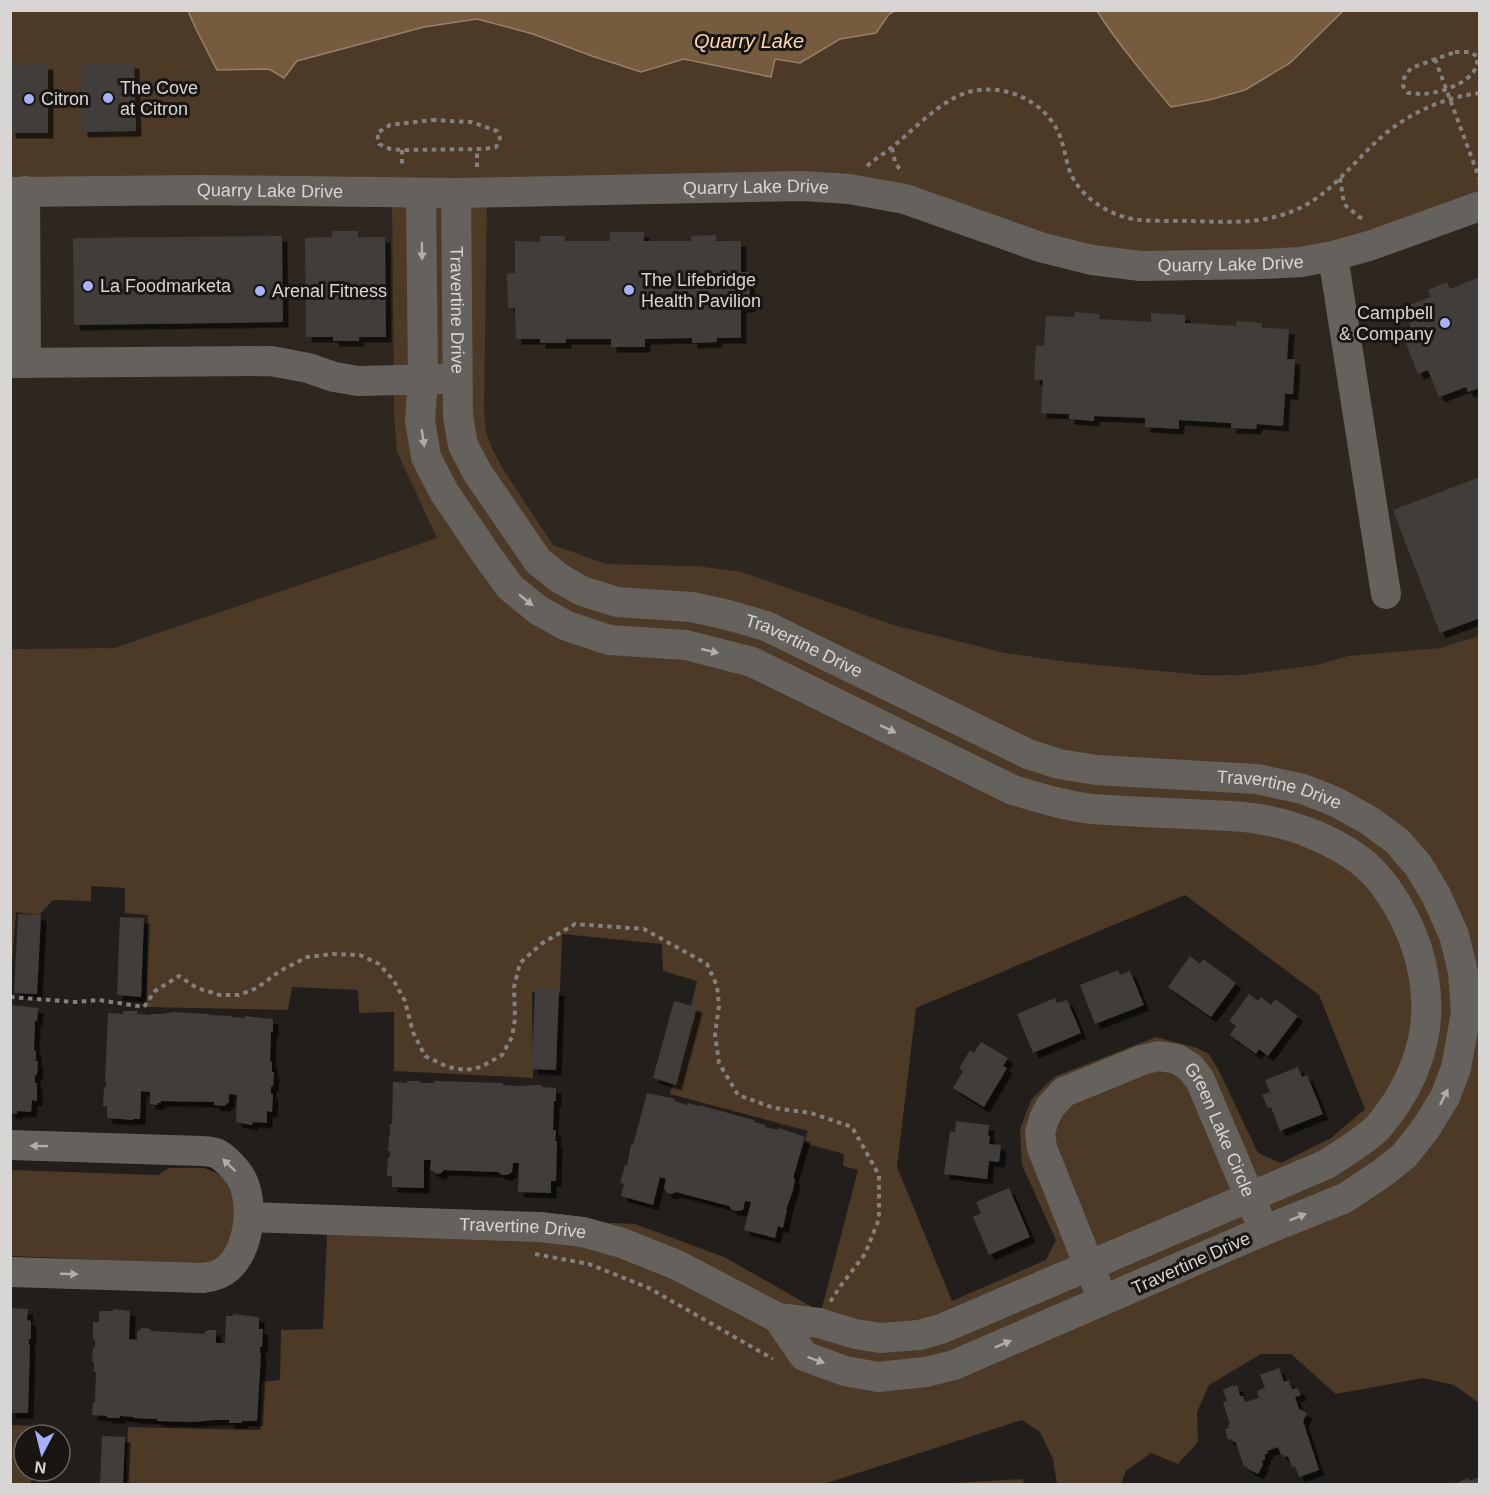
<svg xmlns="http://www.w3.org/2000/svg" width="1490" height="1495" font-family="Arial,sans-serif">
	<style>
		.built { fill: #2d271f }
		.green { fill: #4c3a27; fill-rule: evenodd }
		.water { fill: #775b3e; stroke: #94806b; stroke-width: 1.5 }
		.building { fill: #413e3a; filter: url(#shadow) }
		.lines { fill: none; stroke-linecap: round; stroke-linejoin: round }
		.path { stroke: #83807e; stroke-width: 4; stroke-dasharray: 4.5 4.5; stroke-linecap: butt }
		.minor { stroke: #65625e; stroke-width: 30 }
		.oneway { fill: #b0adab }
		.poi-dot { fill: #a6b1fc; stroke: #181512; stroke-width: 2 }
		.labels { text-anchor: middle; stroke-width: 6; stroke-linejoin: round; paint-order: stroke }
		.poi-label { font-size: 18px; fill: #d8d6d4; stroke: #181512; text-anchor: start }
		.street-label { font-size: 18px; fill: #d8d6d4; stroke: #181512 }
		.water-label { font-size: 20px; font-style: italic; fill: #fed7af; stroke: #181512 }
	</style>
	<defs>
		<filter id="shadow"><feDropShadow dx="5.5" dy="5.5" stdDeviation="0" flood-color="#0009"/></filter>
	</defs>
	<rect width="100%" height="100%" fill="#211e1b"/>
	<path class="built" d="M 801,196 L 1479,218 L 1479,640 L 1420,663 L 1283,675 L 1179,674 L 1109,668 L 1020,656 L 957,643 L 914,632 L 742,572 L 698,566 L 607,564 L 553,545 L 503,469 L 492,448 L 486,432 L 484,411 L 486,199 Z
		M 392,201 L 394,414 L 397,452 L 437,538 L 114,648 L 11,649 L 10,203 Z"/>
	<path class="green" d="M 11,11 L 1479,11 L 1479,218 L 1141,276 L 901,208 L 848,198 L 487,200 L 484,411 L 486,432 L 492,448 L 503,469 L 553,545 L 607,564 L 698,566 L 742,572 L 897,626 L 1005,653 L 1068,662 L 1201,675 L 1241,675 L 1317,665 L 1348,656 L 1440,648 L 1479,636 L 1479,1403 L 1454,1385 L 1423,1378 L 1336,1394 L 1291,1354 L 1261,1354 L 1209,1385 L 1197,1412 L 1198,1442 L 1178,1464 L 1151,1453 L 1126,1471 L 1121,1484 L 1057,1484 L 1053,1459 L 1040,1432 L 1022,1420 L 824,1484 L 126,1484 L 128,1427 L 260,1430 L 262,1382 L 280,1380 L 281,1330 L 323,1329 L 328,1209 L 635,1224 L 724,1257 L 821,1312 L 858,1170 L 843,1166 L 844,1154 L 804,1143 L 808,1131 L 670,1094 L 697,981 L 663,971 L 662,944 L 562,934 L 560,992 L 532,992 L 533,1078 L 394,1071 L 394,1012 L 359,1013 L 358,990 L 292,987 L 288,1010 L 146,1007 L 148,915 L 125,913 L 125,888 L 91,886 L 91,901 L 53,900 L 39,915 L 16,912 L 11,976 L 11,649 L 114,648 L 437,538 L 397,452 L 394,414 L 392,202 L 11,203 ZM 1185,895 L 1319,995 L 1365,1109 L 1331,1138 L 1281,1163 L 1258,1153 L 1219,1071 L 1209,1054 L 1197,1048 L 1156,1037 L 1054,1077 L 1031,1100 L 1020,1129 L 1022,1165 L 1056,1240 L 1046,1260 L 952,1301 L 897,1167 L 916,1008 Z
		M 169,1168 L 204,1168 L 216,1173 L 224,1178 L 231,1186 L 238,1221 L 221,1263 L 164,1270 L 156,1262 L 11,1256 L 11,1170 L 158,1175 Z
		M 10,1425 L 33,1426 L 33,1435 L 24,1435 L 24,1471 L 32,1471 L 31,1484 L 11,1484 Z
		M 1023,1479 L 1024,1484 L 954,1484 L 953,1483 Z"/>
	<path class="water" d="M 188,11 L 895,11 L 889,14 L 876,33 L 840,39 L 800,63 L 775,59 L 771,77 L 684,59 L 641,72 L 592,56 L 533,34 L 477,19 L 424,27 L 297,61 L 284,78 L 269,69 L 217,70 L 196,29 Z
		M 1097,11 L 1343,11 L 1290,63 L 1245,90 L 1209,100 L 1171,107 C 1145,76 1119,45 1097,11 Z"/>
	<path class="building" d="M 134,63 L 136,131 L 82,132 L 81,64 Z
		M 48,64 L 48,133 L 10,133 L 10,65 Z
		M 332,231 L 358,231 L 358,237 L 385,237 L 386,337 L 359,337 L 359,341 L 333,341 L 333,337 L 306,337 L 305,238 L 332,237 Z
		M 610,232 L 644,232 L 644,241 L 691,241 L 691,236 L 716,235 L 716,241 L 741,241 L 741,272 L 749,272 L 750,307 L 741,307 L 741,338 L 717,338 L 717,342 L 692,343 L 692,338 L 645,339 L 645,347 L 611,347 L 611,339 L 566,339 L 566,343 L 540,343 L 540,339 L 516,339 L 515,308 L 508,308 L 507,274 L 515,273 L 515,241 L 540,242 L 540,236 L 565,236 L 565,241 L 610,241 Z
		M 282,236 L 283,322 L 74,325 L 73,238 Z
		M 1480,277 L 1480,388 L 1468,392 L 1466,387 L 1439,397 L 1428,370 L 1418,374 L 1406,343 L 1416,339 L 1403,307 L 1431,297 L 1428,290 L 1447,282 L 1450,289 Z
		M 1075,312 L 1100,314 L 1099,319 L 1151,322 L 1151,313 L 1185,315 L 1185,323 L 1236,326 L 1237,321 L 1262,323 L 1262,328 L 1289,329 L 1287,359 L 1295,359 L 1293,394 L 1285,394 L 1283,426 L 1257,424 L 1256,429 L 1231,428 L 1231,423 L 1179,420 L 1179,429 L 1145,427 L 1145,418 L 1094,416 L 1094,421 L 1069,419 L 1069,414 L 1041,413 L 1043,380 L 1034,380 L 1036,345 L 1044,346 L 1046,316 L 1074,317 Z
		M 1480,477 L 1480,618 L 1440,633 L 1393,510 Z
		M 18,914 L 41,915 L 37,994 L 14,993 Z
		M 120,917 L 144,918 L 141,997 L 117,995 Z
		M 1190,956 L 1200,964 L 1203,959 L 1236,983 L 1211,1017 L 1168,987 Z
		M 1118,970 L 1120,975 L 1130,971 L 1144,1005 L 1095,1024 L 1080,985 Z
		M 535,990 L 559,990 L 556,1070 L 532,1069 Z
		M 1249,994 L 1258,1001 L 1261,997 L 1271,1005 L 1275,999 L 1298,1016 L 1268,1056 L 1259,1049 L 1256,1054 L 1230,1035 L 1236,1026 L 1229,1021 Z
		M 1055,998 L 1057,1003 L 1067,1000 L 1081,1033 L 1033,1053 L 1017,1014 Z
		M 674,1001 L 697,1007 L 676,1085 L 653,1078 Z
		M 10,1005 L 38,1008 L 37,1021 L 35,1021 L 34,1051 L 36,1050 L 36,1061 L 38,1061 L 37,1075 L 35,1075 L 35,1083 L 37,1083 L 37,1101 L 32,1100 L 31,1112 L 17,1111 L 17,1114 L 10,1113 Z
		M 123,1011 L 137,1011 L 137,1014 L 151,1015 L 151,1014 L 162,1014 L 173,1012 L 209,1014 L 209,1015 L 232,1016 L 232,1017 L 245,1018 L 245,1016 L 273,1019 L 273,1032 L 271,1032 L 270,1061 L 272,1062 L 272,1072 L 274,1072 L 273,1086 L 271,1087 L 271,1094 L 273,1094 L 272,1112 L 267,1111 L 267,1123 L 253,1122 L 252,1125 L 236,1122 L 237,1095 L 229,1094 L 229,1102 L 224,1106 L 214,1105 L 214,1102 L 161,1101 L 161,1103 L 158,1103 L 158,1105 L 150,1104 L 150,1092 L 141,1091 L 140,1119 L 133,1119 L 133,1120 L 107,1118 L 107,1106 L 103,1106 L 104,1087 L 106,1087 L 106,1081 L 105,1081 L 108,1013 L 123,1014 Z
		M 981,1042 L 1008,1058 L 1003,1066 L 1007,1068 L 984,1107 L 953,1088 L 963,1071 L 959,1069 L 970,1050 L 974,1053 Z
		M 1298,1067 L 1302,1077 L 1307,1075 L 1323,1114 L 1280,1131 L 1271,1107 L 1268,1108 L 1262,1095 L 1270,1092 L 1265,1080 Z
		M 407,1081 L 421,1081 L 420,1083 L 434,1083 L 434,1081 L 503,1083 L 503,1085 L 515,1086 L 542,1085 L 542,1087 L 556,1088 L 556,1101 L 554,1101 L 553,1130 L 556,1130 L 555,1141 L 557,1141 L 556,1181 L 551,1181 L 551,1193 L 518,1192 L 519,1163 L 513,1163 L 512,1172 L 507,1175 L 502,1175 L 498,1172 L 444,1170 L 440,1174 L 435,1173 L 430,1169 L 431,1160 L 424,1160 L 424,1188 L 392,1187 L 392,1176 L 387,1176 L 388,1157 L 390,1157 L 390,1151 L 388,1151 L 389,1136 L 390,1136 L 390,1124 L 392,1124 L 393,1082 L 407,1083 Z
		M 647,1093 L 675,1099 L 674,1101 L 687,1105 L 688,1103 L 699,1106 L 699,1105 L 754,1120 L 754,1122 L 766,1125 L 765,1127 L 778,1130 L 779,1128 L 805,1137 L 793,1178 L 795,1179 L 793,1190 L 786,1210 L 787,1210 L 783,1228 L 778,1226 L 775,1238 L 744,1230 L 751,1202 L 745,1201 L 743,1210 L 737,1211 L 732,1210 L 729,1206 L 676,1192 L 672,1194 L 667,1193 L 664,1188 L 666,1179 L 660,1177 L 653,1205 L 621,1196 L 624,1184 L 620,1183 L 625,1165 L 627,1166 L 631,1145 L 633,1145 Z
		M 956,1121 L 989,1125 L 988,1136 L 990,1136 L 989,1144 L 1001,1145 L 999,1162 L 989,1161 L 987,1179 L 944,1174 L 950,1131 L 955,1132 Z
		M 1009,1188 L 1030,1237 L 989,1255 L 973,1217 L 981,1213 L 976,1202 Z
		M 10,1308 L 28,1309 L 27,1320 L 31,1321 L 31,1339 L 29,1339 L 29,1345 L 30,1345 L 28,1413 L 10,1413 Z
		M 113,1309 L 130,1311 L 129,1339 L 137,1340 L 137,1332 L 142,1328 L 151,1329 L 151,1331 L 205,1334 L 205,1331 L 208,1331 L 208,1330 L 216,1330 L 216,1343 L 225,1343 L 226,1316 L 233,1316 L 233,1314 L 259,1317 L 259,1329 L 263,1329 L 262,1347 L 260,1347 L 260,1353 L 261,1353 L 257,1421 L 242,1421 L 242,1423 L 229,1423 L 229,1420 L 215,1420 L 193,1422 L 157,1421 L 157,1419 L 133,1418 L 134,1417 L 120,1416 L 120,1418 L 107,1418 L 107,1416 L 92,1415 L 93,1402 L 95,1402 L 96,1372 L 94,1372 L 94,1362 L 92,1362 L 93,1347 L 95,1348 L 95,1340 L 93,1339 L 93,1322 L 99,1322 L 99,1311 L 113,1311 Z
		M 1279,1368 L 1284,1382 L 1289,1380 L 1292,1389 L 1298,1388 L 1301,1395 L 1295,1397 L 1299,1409 L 1307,1413 L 1303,1421 L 1319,1470 L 1299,1477 L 1295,1466 L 1292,1467 L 1288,1456 L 1284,1457 L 1283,1454 L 1281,1455 L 1278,1447 L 1267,1451 L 1268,1454 L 1265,1454 L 1265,1460 L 1262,1461 L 1263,1465 L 1258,1474 L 1248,1469 L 1246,1466 L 1244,1467 L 1236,1442 L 1233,1442 L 1232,1439 L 1228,1440 L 1225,1429 L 1229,1428 L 1228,1425 L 1230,1424 L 1223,1402 L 1227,1401 L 1223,1390 L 1233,1385 L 1233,1387 L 1237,1385 L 1240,1396 L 1243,1396 L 1245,1402 L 1259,1398 L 1257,1391 L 1265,1388 L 1260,1375 Z
		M 102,1436 L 125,1437 L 123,1484 L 100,1484 Z
		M 1480,1477 L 1480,1484 L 1449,1484 L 1454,1482 L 1455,1484 L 1468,1478 L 1469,1481 Z"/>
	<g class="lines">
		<path class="path" d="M 1455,52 L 1469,52 L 1477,56 C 1482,80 1442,93 1423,94 C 1418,94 1413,93 1408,93 L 1403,86 L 1404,78 L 1411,68 Z
			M 1435,59 L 1480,180
			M 432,120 L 471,122 L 497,131 L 500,138 L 496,147 L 484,149 L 402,150 L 390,149 L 379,144 L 377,133 L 390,125 Z
			M 892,148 L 895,162 L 902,173
			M 402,150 L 402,167
			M 867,166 C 876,158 887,152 896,144 C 915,128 934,108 956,97 C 989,80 1033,93 1053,123 C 1063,137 1064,153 1069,169 C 1078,197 1111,217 1139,220 C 1155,221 1172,221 1189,221 C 1227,222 1264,225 1300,208 C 1331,193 1353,163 1378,140 C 1405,115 1443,97 1480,93
			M 477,167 L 477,149
			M 1340,178 L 1344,204 L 1359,217 L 1366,219
			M 10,997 L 75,1002 L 99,1000 L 144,1007 L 155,991 L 179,976 L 197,988 L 220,995 L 239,995 L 257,988 L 280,971 L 307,957 L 333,954 L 360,955 L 379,964 L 394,981 L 405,1001 L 413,1032 L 425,1056 L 448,1067 L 466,1070 L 481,1067 L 502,1055 L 512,1037 L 515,1019 L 514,987 L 520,963 L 541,944 L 575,924 L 644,929 L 707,964 L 717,986 L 719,1006 L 715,1034 L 719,1063 L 738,1095 L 774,1108 L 811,1113 L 852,1127 L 879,1175 L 879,1219 L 865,1254 L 842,1284 L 830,1302
			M 535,1254 L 589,1264 L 649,1288 L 773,1359"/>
		<g class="minor">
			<path d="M 25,191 L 26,363"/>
			<path id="s1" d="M 10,192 L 203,190 L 456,193 L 802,186 L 849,189 L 905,199 L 1040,247 L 1092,260 L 1141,266 L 1263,264 L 1301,262 L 1333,256 L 1369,246 L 1480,206"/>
			<path id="s2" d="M 456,193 L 458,416 L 463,445 L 477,472 L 538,561 L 559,578 L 582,591 L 617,602 L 692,607 L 728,615 L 766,626 L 1028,754 L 1059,764 L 1096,770 L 1257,779 L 1303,789 L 1336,802 L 1370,821 L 1397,841 L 1418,865 L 1436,895 L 1454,935 L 1463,972 L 1466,1013 L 1456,1068 L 1445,1097 L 1426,1128 L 1404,1156 L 1381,1174 L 1345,1198 L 1263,1231 L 954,1365 L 926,1372 L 878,1377 L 845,1371 L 804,1356 L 778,1318"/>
			<path d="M 1333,256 L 1386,594"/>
			<path d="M 10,363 L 271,361 L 308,368 L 334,377 L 358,381 L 443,379"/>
			<path d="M 10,1145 L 202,1151 C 206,1151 212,1152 216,1153 C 224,1157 235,1168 240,1176 C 256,1201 250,1258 221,1273 C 216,1276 209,1277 203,1278 L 10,1272"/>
			<path id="s3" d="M 249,1217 L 540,1227 L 583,1232 L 622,1243 L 677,1265 L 778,1318 L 819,1323 L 855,1334 L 880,1338 L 919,1335 L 941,1329 L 1327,1164 C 1343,1153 1361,1143 1375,1130 C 1380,1126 1383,1120 1387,1116 C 1413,1082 1429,1040 1426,997 C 1424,962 1414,933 1396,903 C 1389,891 1381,880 1371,870 C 1342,842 1292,823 1252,818 C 1239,816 1225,816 1211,815 C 1172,813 1132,812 1093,809 C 1066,806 1040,798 1013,790 L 752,662 L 686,645 L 609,640 L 567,626 L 538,610 L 510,587 L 486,554 L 444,492 L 426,457 L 420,420 L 423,380 L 421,193"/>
			<path id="s4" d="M 1096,1283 L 1042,1148 L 1040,1133 L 1044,1119 L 1050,1107 L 1064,1092 L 1142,1060 L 1159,1056 L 1177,1059 L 1190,1067 L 1200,1080 L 1257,1214"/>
		</g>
	</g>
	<defs><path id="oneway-solid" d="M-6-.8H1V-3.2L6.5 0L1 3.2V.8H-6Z" transform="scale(1.5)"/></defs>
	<g class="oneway">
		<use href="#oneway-solid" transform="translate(422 251) rotate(89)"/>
		<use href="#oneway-solid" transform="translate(423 438) rotate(81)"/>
		<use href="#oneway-solid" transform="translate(526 600) rotate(39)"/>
		<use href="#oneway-solid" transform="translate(710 651) rotate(13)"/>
		<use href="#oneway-solid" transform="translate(888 729) rotate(26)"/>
		<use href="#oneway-solid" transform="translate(1444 1097) rotate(-64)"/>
		<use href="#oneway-solid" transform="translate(39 1146) rotate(-179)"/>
		<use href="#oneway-solid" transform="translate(229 1165) rotate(-136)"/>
		<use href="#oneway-solid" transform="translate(1298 1217) rotate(-22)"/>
		<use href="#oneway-solid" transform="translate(69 1274) rotate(2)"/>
		<use href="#oneway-solid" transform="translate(1003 1344) rotate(-23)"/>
		<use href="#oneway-solid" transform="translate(816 1360) rotate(20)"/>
	</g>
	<g class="poi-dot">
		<circle cx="108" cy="98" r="6"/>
		<circle cx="29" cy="99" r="6"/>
		<circle cx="88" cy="286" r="6"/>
		<circle cx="629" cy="290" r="6"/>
		<circle cx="260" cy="291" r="6"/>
		<circle cx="1445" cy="323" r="6"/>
	</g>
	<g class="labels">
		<g class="poi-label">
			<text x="120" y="94">The Cove<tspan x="120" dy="21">at Citron</tspan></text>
			<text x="41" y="105">Citron</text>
			<text x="641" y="286">The Lifebridge<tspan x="641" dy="21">Health Pavilion</tspan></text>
			<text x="100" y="292">La Foodmarketa</text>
			<text x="272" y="297">Arenal Fitness</text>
			<text x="1433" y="319" text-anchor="end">Campbell<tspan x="1433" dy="21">&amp; Company</tspan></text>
		</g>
		<g class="street-label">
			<text dy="6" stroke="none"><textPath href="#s1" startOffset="746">Quarry Lake Drive</textPath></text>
			<text dy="6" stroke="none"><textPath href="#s1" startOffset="260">Quarry Lake Drive</textPath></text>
			<text dy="6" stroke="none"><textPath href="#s1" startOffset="1232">Quarry Lake Drive</textPath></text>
			<text dy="6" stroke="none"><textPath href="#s2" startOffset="117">Travertine Drive</textPath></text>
			<text dy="6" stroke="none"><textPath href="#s2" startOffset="675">Travertine Drive</textPath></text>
			<text dy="6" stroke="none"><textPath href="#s2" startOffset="1179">Travertine Drive</textPath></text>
			<text dy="6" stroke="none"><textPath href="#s4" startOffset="414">Green Lake Circle</textPath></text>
			<text dy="6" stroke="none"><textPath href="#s3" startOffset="274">Travertine Drive</textPath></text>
			<text transform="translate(1191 1263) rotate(-24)" y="6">Travertine Drive</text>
		</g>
		<g class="water-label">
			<text x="749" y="48">Quarry Lake</text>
		</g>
	</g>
	<rect width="1490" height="1495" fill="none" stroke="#d8d6d4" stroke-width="24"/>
	<g transform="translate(42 1453) rotate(187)"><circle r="28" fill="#181512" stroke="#656260" stroke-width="1.5"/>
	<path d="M0-4.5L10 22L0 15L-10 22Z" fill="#a6b1fc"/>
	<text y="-9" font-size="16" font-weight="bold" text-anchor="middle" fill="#d8d6d4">N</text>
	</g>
</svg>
